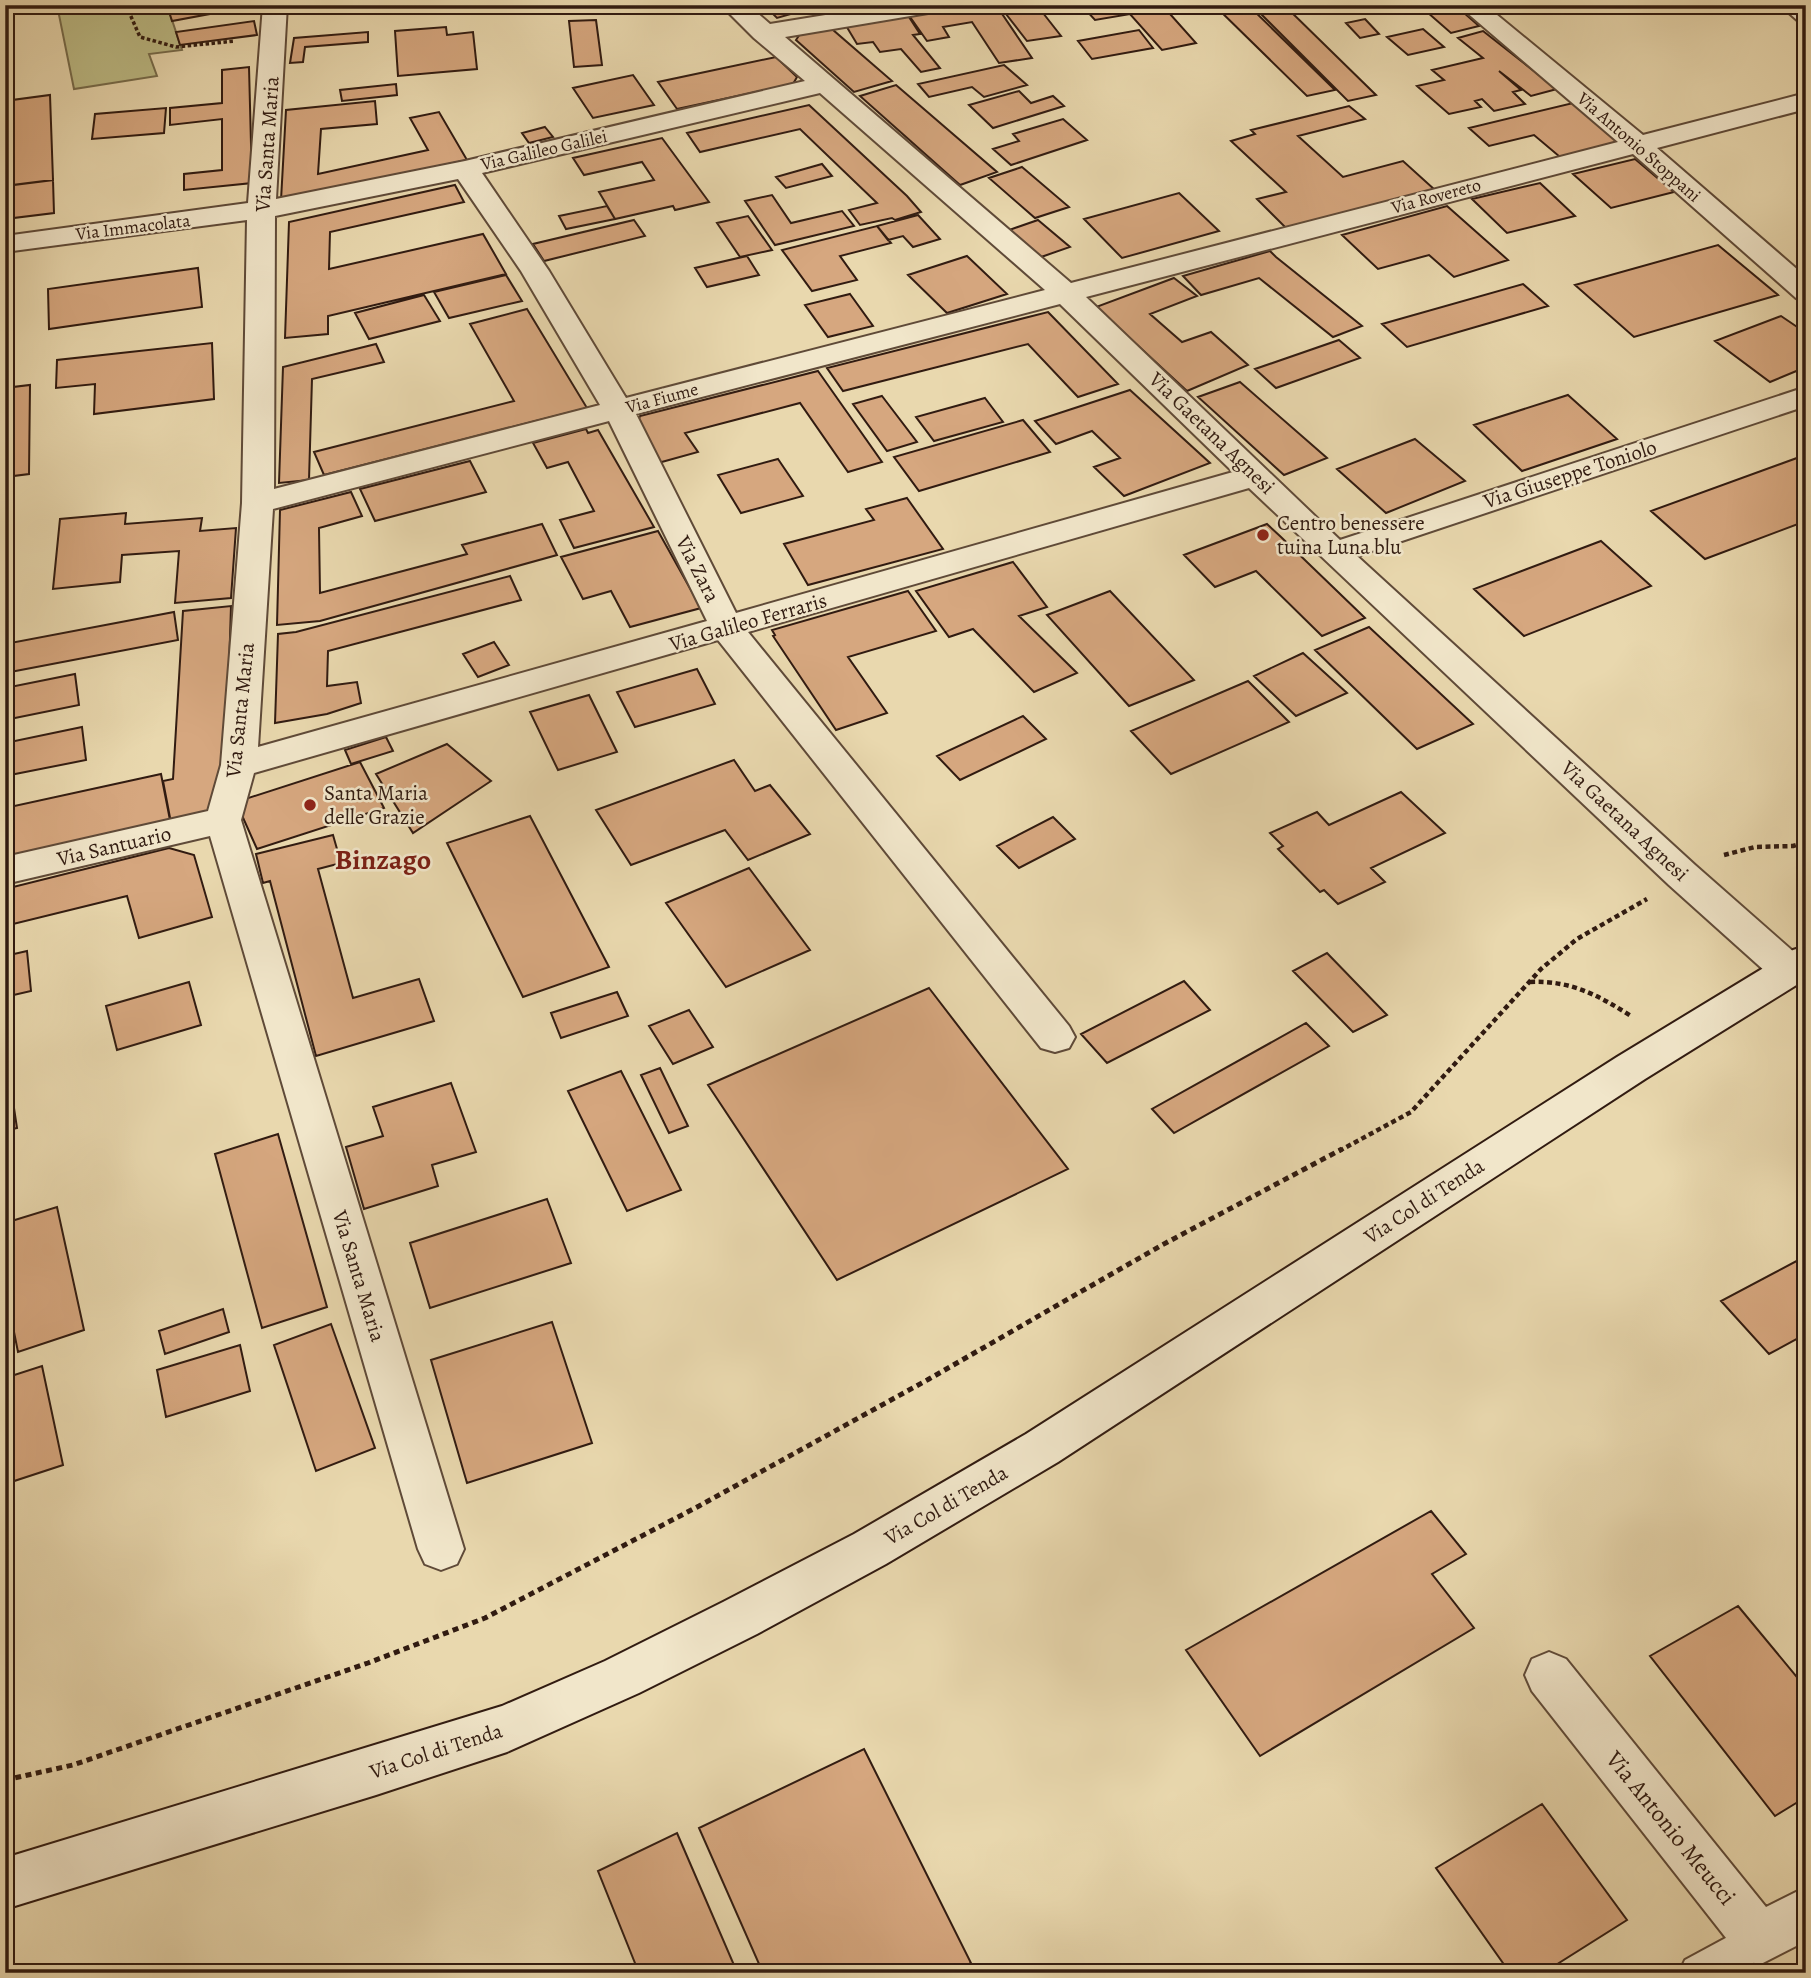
<svg xmlns="http://www.w3.org/2000/svg" width="1811" height="1978" font-family="Alegreya,serif">
	<style>
		.green { fill: #bdbc86; stroke: #776c4c; stroke-width: 2 }
		.building { fill: #d6a77f; stroke: #311b11; stroke-width: 2 }
		.lines { fill: none; stroke-linecap: round; stroke-linejoin: round }
		.lane-casing { stroke: #5f4a38; stroke-width: 4 }
		.street-casing { stroke: #5f4a38; stroke-width: 4 }
		.secondary-casing { stroke: #311b11; stroke-width: 4 }
		.path-far2 { stroke: #311b11; stroke-width: 3.5; stroke-dasharray: 3.5 2.5; stroke-linecap: butt }
		.path-far1 { stroke: #311b11; stroke-width: 4.5; stroke-dasharray: 5 3.5; stroke-linecap: butt }
		.path { stroke: #311b11; stroke-width: 5; stroke-dasharray: 6 4.5; stroke-linecap: butt }
		.lane { fill: #f1e6ca; fill-rule: evenodd }
		.street { fill: #f1e6ca; fill-rule: evenodd }
		.secondary { fill: #f1e6ca; fill-rule: evenodd }
		.poi-dot { fill: #8f2418; stroke: #f1e6ca; stroke-width: 2.5 }
		.labels { text-anchor: middle; stroke-width: 5; stroke-linejoin: round; paint-order: stroke }
		.far-street-label { font-size: 18px; fill: #311b11; stroke: #f1e6ca }
		.street-label { font-size: 21px; fill: #311b11; stroke: #f1e6ca }
		.poi-label { font-size: 21px; fill: #311b11; stroke: #f1e6ca; text-anchor: start }
		.near-street-label { font-size: 24px; fill: #311b11; stroke: #f1e6ca }
		.district-label { font-size: 28px; font-weight: bold; fill: #7a1f14; stroke: #f1e6ca }
	</style>
	<rect width="100%" height="100%" fill="#e9d8ae"/>
	<filter id="stains"><feTurbulence type="fractalNoise" baseFrequency=".00286" numOctaves="4"/><feColorMatrix values="0 0 0 0 .2 0 0 0 0 .09 0 0 0 0 .02 0 0 0 .5 -.17"/></filter>
	<radialGradient id="worn" r=".72"><stop offset=".6" stop-color="#630" stop-opacity="0"/><stop offset="1" stop-color="#630" stop-opacity=".3"/></radialGradient>
	<path class="green" d="M 57,5 L 167,5 L 182,50 L 149,54 L 157,76 L 74,89 Z"/>
	<path class="building" d="M 167,5 L 258,5 L 172,21 Z
		M 764,5 L 818,5 L 819,6 L 777,18 Z
		M 960,5 L 996,5 L 1032,58 L 999,63 L 972,22 L 943,27 L 949,37 L 927,41 L 908,14 Z
		M 999,5 L 1081,5 L 1043,13 L 1061,36 L 1027,41 Z
		M 1162,5 L 1196,43 L 1162,50 L 1130,14 L 1095,20 L 1083,7 Z
		M 1214,5 L 1248,5 L 1335,90 L 1307,96 Z
		M 1252,5 L 1284,5 L 1376,95 L 1348,101 Z
		M 1352,5 L 1384,5 L 1388,9 L 1361,14 Z
		M 1419,5 L 1455,5 L 1479,26 L 1451,33 Z
		M 907,14 L 920,34 L 913,35 L 940,68 L 921,72 L 901,49 L 880,52 L 873,42 L 857,44 L 845,24 Z
		M 1365,19 L 1379,34 L 1360,38 L 1346,23 Z
		M 596,20 L 602,65 L 574,67 L 569,21 Z
		M 254,21 L 257,35 L 180,45 L 176,32 Z
		M 830,26 L 832,29 L 892,81 L 854,92 L 796,40 L 802,31 Z
		M 446,27 L 447,35 L 473,32 L 477,69 L 398,76 L 395,31 Z
		M 1423,29 L 1444,47 L 1408,55 L 1387,37 Z
		M 1139,30 L 1153,48 L 1092,59 L 1078,41 Z
		M 1483,31 L 1557,89 L 1531,96 L 1499,71 L 1521,90 L 1513,92 L 1525,104 L 1494,111 L 1482,99 L 1475,101 L 1481,107 L 1449,114 L 1417,86 L 1444,80 L 1432,70 L 1483,58 L 1458,38 Z
		M 368,32 L 368,42 L 305,47 L 303,62 L 290,63 L 294,38 Z
		M 776,57 L 797,77 L 793,84 L 677,109 L 658,82 Z
		M 1004,65 L 1027,85 L 984,97 L 972,87 L 929,97 L 918,84 Z
		M 249,67 L 252,183 L 184,190 L 184,174 L 222,170 L 222,119 L 170,125 L 170,108 L 222,103 L 222,70 Z
		M 633,75 L 654,105 L 593,118 L 573,88 Z
		M 396,84 L 397,95 L 342,101 L 340,90 Z
		M 896,85 L 997,172 L 960,185 L 860,96 Z
		M 1019,91 L 1031,103 L 1053,96 L 1064,106 L 993,128 L 969,105 Z
		M 50,95 L 53,180 L 5,186 L 5,101 Z
		M 375,101 L 377,124 L 321,129 L 318,174 L 428,150 L 410,118 L 439,112 L 467,160 L 281,200 L 286,110 Z
		M 1573,103 L 1618,142 L 1560,157 L 1534,135 L 1489,146 L 1469,128 Z
		M 809,105 L 907,196 L 921,212 L 895,220 L 892,218 L 860,225 L 849,210 L 877,203 L 800,129 L 700,152 L 687,133 Z
		M 1349,106 L 1365,119 L 1298,136 L 1343,177 L 1403,161 L 1435,190 L 1288,230 L 1257,199 L 1286,192 L 1231,141 L 1255,134 L 1251,130 Z
		M 166,108 L 164,133 L 92,139 L 95,114 Z
		M 1063,119 L 1087,140 L 1011,165 L 993,149 L 1019,141 L 1013,134 Z
		M 545,127 L 553,137 L 529,143 L 522,133 Z
		M 662,138 L 709,202 L 675,210 L 673,206 L 615,219 L 599,192 L 654,180 L 642,162 L 584,175 L 573,158 Z
		M 1635,159 L 1674,192 L 1611,208 L 1573,174 Z
		M 822,164 L 832,176 L 786,188 L 776,177 Z
		M 1022,167 L 1069,207 L 1035,218 L 989,178 Z
		M 53,180 L 54,213 L 5,219 L 5,186 Z
		M 1540,183 L 1575,216 L 1507,233 L 1472,199 Z
		M 455,185 L 464,202 L 330,232 L 329,269 L 483,234 L 506,274 L 328,316 L 328,334 L 285,338 L 289,222 Z
		M 1179,193 L 1219,231 L 1122,258 L 1084,219 Z
		M 772,195 L 791,223 L 842,211 L 854,226 L 775,245 L 745,201 Z
		M 607,206 L 615,219 L 566,229 L 559,216 Z
		M 1447,206 L 1508,260 L 1454,277 L 1429,255 L 1378,269 L 1342,235 Z
		M 918,215 L 940,239 L 913,247 L 903,236 L 888,240 L 877,226 Z
		M 748,216 L 772,250 L 740,257 L 717,223 Z
		M 634,220 L 645,236 L 544,261 L 533,244 Z
		M 1038,220 L 1070,247 L 1041,257 L 1009,230 Z
		M 877,226 L 891,243 L 840,256 L 857,280 L 812,291 L 782,250 Z
		M 1718,245 L 1778,295 L 1634,337 L 1575,285 Z
		M 1270,251 L 1276,257 L 1362,326 L 1333,337 L 1259,278 L 1201,295 L 1183,276 Z
		M 747,256 L 759,275 L 707,287 L 695,268 Z
		M 967,256 L 1007,294 L 947,313 L 908,275 Z
		M 198,268 L 202,307 L 49,329 L 48,289 Z
		M 506,275 L 522,301 L 449,318 L 434,292 Z
		M 1174,278 L 1197,296 L 1150,314 L 1182,342 L 1211,332 L 1248,365 L 1187,391 L 1096,307 Z
		M 1523,284 L 1548,306 L 1407,347 L 1382,324 Z
		M 850,294 L 873,326 L 828,337 L 805,305 Z
		M 424,295 L 440,321 L 369,339 L 355,313 Z
		M 527,309 L 587,408 L 324,475 L 314,452 L 514,401 L 470,324 Z
		M 1048,312 L 1118,384 L 1078,397 L 1028,344 L 843,391 L 827,368 Z
		M 1781,316 L 1806,333 L 1806,367 L 1770,382 L 1715,341 Z
		M 1339,340 L 1360,358 L 1276,388 L 1255,369 Z
		M 212,343 L 214,399 L 94,414 L 95,384 L 56,388 L 57,360 Z
		M 376,344 L 384,362 L 312,379 L 309,480 L 279,483 L 283,367 Z
		M 818,371 L 882,462 L 848,472 L 800,403 L 685,433 L 698,452 L 658,463 L 636,428 L 640,416 Z
		M 1240,382 L 1327,458 L 1284,475 L 1198,397 Z
		M 30,385 L 29,474 L 5,477 L 5,388 Z
		M 1130,390 L 1210,463 L 1124,496 L 1094,467 L 1120,458 L 1092,431 L 1056,444 L 1035,421 Z
		M 1568,395 L 1617,439 L 1522,471 L 1474,425 Z
		M 882,396 L 917,442 L 887,451 L 853,404 Z
		M 985,398 L 1003,422 L 934,441 L 916,417 Z
		M 1023,420 L 1050,452 L 919,491 L 894,457 Z
		M 586,429 L 588,433 L 598,430 L 654,527 L 574,548 L 560,520 L 594,511 L 568,462 L 547,468 L 533,443 Z
		M 1415,439 L 1465,481 L 1386,513 L 1337,469 Z
		M 1797,458 L 1806,465 L 1806,521 L 1705,559 L 1651,511 Z
		M 778,459 L 803,496 L 741,513 L 718,475 Z
		M 470,461 L 486,492 L 375,521 L 360,489 Z
		M 351,492 L 362,516 L 319,528 L 320,593 L 467,554 L 462,545 L 542,524 L 557,555 L 320,621 L 277,625 L 280,510 Z
		M 907,498 L 943,549 L 808,585 L 784,544 L 874,520 L 866,509 Z
		M 126,513 L 125,524 L 202,518 L 200,531 L 236,528 L 231,598 L 175,603 L 179,551 L 122,555 L 120,582 L 53,589 L 60,519 Z
		M 1267,524 L 1281,537 L 1365,618 L 1322,636 L 1256,571 L 1215,587 L 1184,555 Z
		M 658,531 L 701,608 L 630,627 L 611,591 L 583,599 L 561,557 Z
		M 1601,541 L 1651,586 L 1524,636 L 1474,589 Z
		M 1013,562 L 1047,607 L 1019,616 L 1077,673 L 1034,692 L 973,629 L 949,637 L 916,591 Z
		M 510,576 L 521,600 L 328,651 L 327,686 L 357,682 L 361,703 L 327,714 L 275,723 L 278,634 L 296,632 Z
		M 908,591 L 936,631 L 848,657 L 887,713 L 836,730 L 773,636 L 775,635 L 772,630 Z
		M 1110,591 L 1194,680 L 1129,706 L 1047,615 Z
		M 231,606 L 225,795 L 218,812 L 171,823 L 163,781 L 173,779 L 183,611 Z
		M 174,612 L 178,640 L 5,673 L 5,644 Z
		M 1369,627 L 1473,724 L 1417,749 L 1315,650 Z
		M 494,642 L 509,665 L 478,677 L 463,654 Z
		M 1303,653 L 1347,693 L 1296,716 L 1254,676 Z
		M 697,669 L 715,704 L 635,727 L 617,692 Z
		M 75,674 L 79,705 L 5,720 L 5,688 Z
		M 1248,681 L 1289,722 L 1171,774 L 1131,731 Z
		M 589,695 L 617,752 L 558,770 L 530,712 Z
		M 1023,716 L 1046,739 L 960,780 L 937,756 Z
		M 82,727 L 86,760 L 5,776 L 5,743 Z
		M 386,737 L 393,751 L 351,764 L 345,750 Z
		M 447,744 L 491,781 L 413,833 L 376,774 Z
		M 734,760 L 755,791 L 770,785 L 810,834 L 748,860 L 725,830 L 631,865 L 596,810 Z
		M 360,762 L 384,808 L 257,849 L 236,802 Z
		M 161,774 L 170,820 L 5,857 L 5,808 Z
		M 1401,792 L 1445,833 L 1371,868 L 1385,882 L 1338,904 L 1324,890 L 1320,892 L 1278,849 L 1283,846 L 1270,833 L 1317,812 L 1329,825 Z
		M 530,816 L 609,967 L 523,997 L 447,843 Z
		M 1053,817 L 1075,839 L 1019,868 L 997,846 Z
		M 333,835 L 341,863 L 318,869 L 353,998 L 419,979 L 434,1021 L 316,1056 L 270,881 L 263,883 L 256,854 Z
		M 169,848 L 194,855 L 212,917 L 139,938 L 127,896 L 5,926 L 5,889 Z
		M 749,868 L 810,950 L 726,987 L 666,903 Z
		M 27,951 L 31,991 L 5,997 L 5,956 Z
		M 1327,953 L 1387,1015 L 1353,1032 L 1293,971 Z
		M 1184,981 L 1210,1010 L 1107,1063 L 1081,1034 Z
		M 189,982 L 201,1025 L 117,1050 L 106,1006 Z
		M 929,988 L 1068,1169 L 837,1280 L 708,1085 Z
		M 617,992 L 628,1016 L 561,1038 L 551,1013 Z
		M 689,1010 L 713,1047 L 673,1064 L 649,1026 Z
		M 1306,1023 L 1329,1046 L 1174,1133 L 1152,1109 Z
		M 5,1048 L 17,1128 L 5,1131 Z
		M 660,1068 L 688,1126 L 669,1133 L 641,1075 Z
		M 621,1071 L 681,1190 L 627,1211 L 568,1091 Z
		M 451,1083 L 476,1152 L 432,1165 L 438,1186 L 364,1209 L 346,1147 L 383,1136 L 373,1107 Z
		M 278,1134 L 327,1307 L 262,1328 L 215,1154 Z
		M 547,1199 L 571,1263 L 430,1308 L 410,1243 Z
		M 57,1207 L 84,1330 L 18,1352 L 5,1287 L 5,1223 Z
		M 1806,1256 L 1806,1334 L 1769,1354 L 1721,1301 Z
		M 223,1309 L 229,1332 L 165,1354 L 159,1331 Z
		M 552,1322 L 592,1443 L 467,1483 L 431,1360 Z
		M 331,1324 L 375,1448 L 316,1471 L 274,1345 Z
		M 240,1345 L 250,1391 L 166,1417 L 157,1370 Z
		M 42,1366 L 63,1465 L 5,1484 L 5,1378 Z
		M 1431,1511 L 1466,1554 L 1432,1574 L 1474,1628 L 1260,1756 L 1186,1650 Z
		M 1738,1606 L 1806,1688 L 1806,1797 L 1775,1816 L 1650,1656 Z
		M 864,1749 L 971,1963 L 952,1973 L 763,1973 L 699,1828 Z
		M 1542,1804 L 1627,1920 L 1543,1973 L 1510,1973 L 1436,1868 Z
		M 677,1833 L 737,1972 L 736,1973 L 639,1973 L 598,1871 Z"/>
	<g class="lines">
		<g class="lane-casing">
			<path id="lane" d="M 1759,1920 L 1772,1926 L 1778,1939 L 1772,1952 L 1736,1973 L 1679,1973 L 1685,1960 Z"/>
		</g>
		<g class="street-casing">
			<path id="street" d="M 263,5 L 287,5 L 276,199 L 465,161 L 805,81 L 754,38 L 721,5 L 748,5 L 770,24 L 887,5 L 946,5 L 943,10 L 934,12 L 785,37 L 1071,283 L 1618,142 L 1458,5 L 1485,5 L 1643,135 L 1806,93 L 1806,109 L 1657,148 L 1806,277 L 1806,301 L 1796,298 L 1633,154 L 1086,297 L 1340,540 L 1806,387 L 1806,406 L 1357,556 L 1695,865 L 1804,961 L 1806,965 L 1804,981 L 1790,986 L 1776,981 L 1669,885 L 1249,488 L 748,632 L 1069,1026 L 1075,1037 L 1069,1048 L 1055,1052 L 1041,1048 L 718,640 L 254,773 L 241,820 L 464,1549 L 457,1564 L 441,1570 L 425,1564 L 418,1549 L 210,836 L 5,884 L 5,857 L 208,811 L 221,765 L 242,503 L 247,220 L 5,252 L 5,236 L 248,203 ZM 820,93 L 1045,290 L 626,398 L 549,271 L 482,173 ZM 458,179 L 521,271 L 600,405 L 274,489 L 275,216 ZM 1060,304 L 1233,472 L 736,613 L 636,414 ZM 609,421 L 707,621 L 258,747 L 273,509 Z
				M 1780,5 L 1806,5 L 1806,22 L 1797,20 Z
				M 1549,1652 L 1566,1659 L 1766,1907 L 1806,1887 L 1806,1941 L 1759,1965 L 1741,1957 L 1532,1691 L 1525,1675 L 1532,1659 Z"/>
		</g>
		<g class="secondary-casing">
			<path id="secondary" d="M 1806,946 L 1806,979 L 1645,1079 L 1058,1462 L 886,1564 L 757,1634 L 639,1693 L 507,1752 L 376,1795 L 5,1909 L 5,1858 L 502,1706 L 605,1661 L 723,1602 L 854,1534 L 1026,1434 L 1617,1057 L 1793,950 Z"/>
		</g>
		<path class="path-far2" d="M 126,5 L 140,37 L 176,47 L 235,41"/>
		<path class="path-far1" d="M 1724,855 L 1755,847 L 1793,846 L 1806,842
			M 1530,982 C 1570,980 1598,995 1631,1016
			M 1339,1151 L 1411,1112 L 1541,969 L 1577,939 L 1647,899"/>
		<path class="path" d="M 5,1780 L 73,1765 L 368,1663 L 485,1618 L 699,1506 L 929,1379 L 1162,1245 L 1342,1149"/>
		<use href="#lane" class="lane"/>
		<use href="#street" class="street"/>
		<use href="#secondary" class="secondary"/>
	</g>
	<g class="poi-dot">
		<circle cx="1263" cy="535" r="7"/>
		<circle cx="310" cy="805" r="7"/>
	</g>
	<g class="labels">
		<g class="far-street-label">
			<text transform="translate(1639 147) rotate(41)" y="6">Via Antonio Stoppani</text>
			<text transform="translate(544 150) rotate(-13)" y="6">Via Galileo Galilei</text>
			<text transform="translate(1436 196) rotate(-15)" y="6">Via Rovereto</text>
			<text transform="translate(133 227) rotate(-7)" y="6">Via Immacolata</text>
			<text transform="translate(662 398) rotate(-15)" y="6">Via Fiume</text>
		</g>
		<g class="street-label">
			<text transform="translate(267 144) rotate(-86)" y="7">Via Santa Maria</text>
			<text transform="translate(1212 433) rotate(44)" y="7">Via Gaetana Agnesi</text>
			<text transform="translate(1570 474) rotate(-18)" y="7">Via Giuseppe Toniolo</text>
			<text transform="translate(698 569) rotate(63)" y="7">Via Zara</text>
			<text transform="translate(748 622) rotate(-16)" y="7">Via Galileo Ferraris</text>
			<text transform="translate(240 710) rotate(-84)" y="7">Via Santa Maria</text>
			<text transform="translate(1625 821) rotate(43)" y="7">Via Gaetana Agnesi</text>
			<text transform="translate(114 846) rotate(-13)" y="7">Via Santuario</text>
			<text transform="translate(1424 1201) rotate(-33)" y="7">Via Col di Tenda</text>
			<text transform="translate(359 1276) rotate(73)" y="7">Via Santa Maria</text>
			<text transform="translate(946 1505) rotate(-30)" y="7">Via Col di Tenda</text>
			<text transform="translate(436 1751) rotate(-18)" y="7">Via Col di Tenda</text>
		</g>
		<g class="poi-label">
			<text x="1277" y="530">Centro benessere<tspan x="1277" dy="24">tuina Luna blu</tspan></text>
			<text x="324" y="800">Santa Maria<tspan x="324" dy="24">delle Grazie</tspan></text>
		</g>
		<g class="near-street-label">
			<text transform="translate(1671 1828) rotate(51)" y="8">Via Antonio Meucci</text>
		</g>
		<g class="district-label">
			<text x="383" y="869">Binzago</text>
		</g>
	</g>
	<rect width="1811" height="1978" fill="none" stroke="#e9d8ae" stroke-width="28"/>
	<rect x="7" y="7" width="1797" height="1964" fill="none" stroke="#311b11" stroke-width="3.5"/>
	<rect x="14" y="14" width="1783" height="1950" fill="none" stroke="#311b11" stroke-width="2"/>
	<rect width="100%" height="100%" filter="url(#stains)"/>
	<rect width="100%" height="100%" fill="url(#worn)"/>
</svg>
